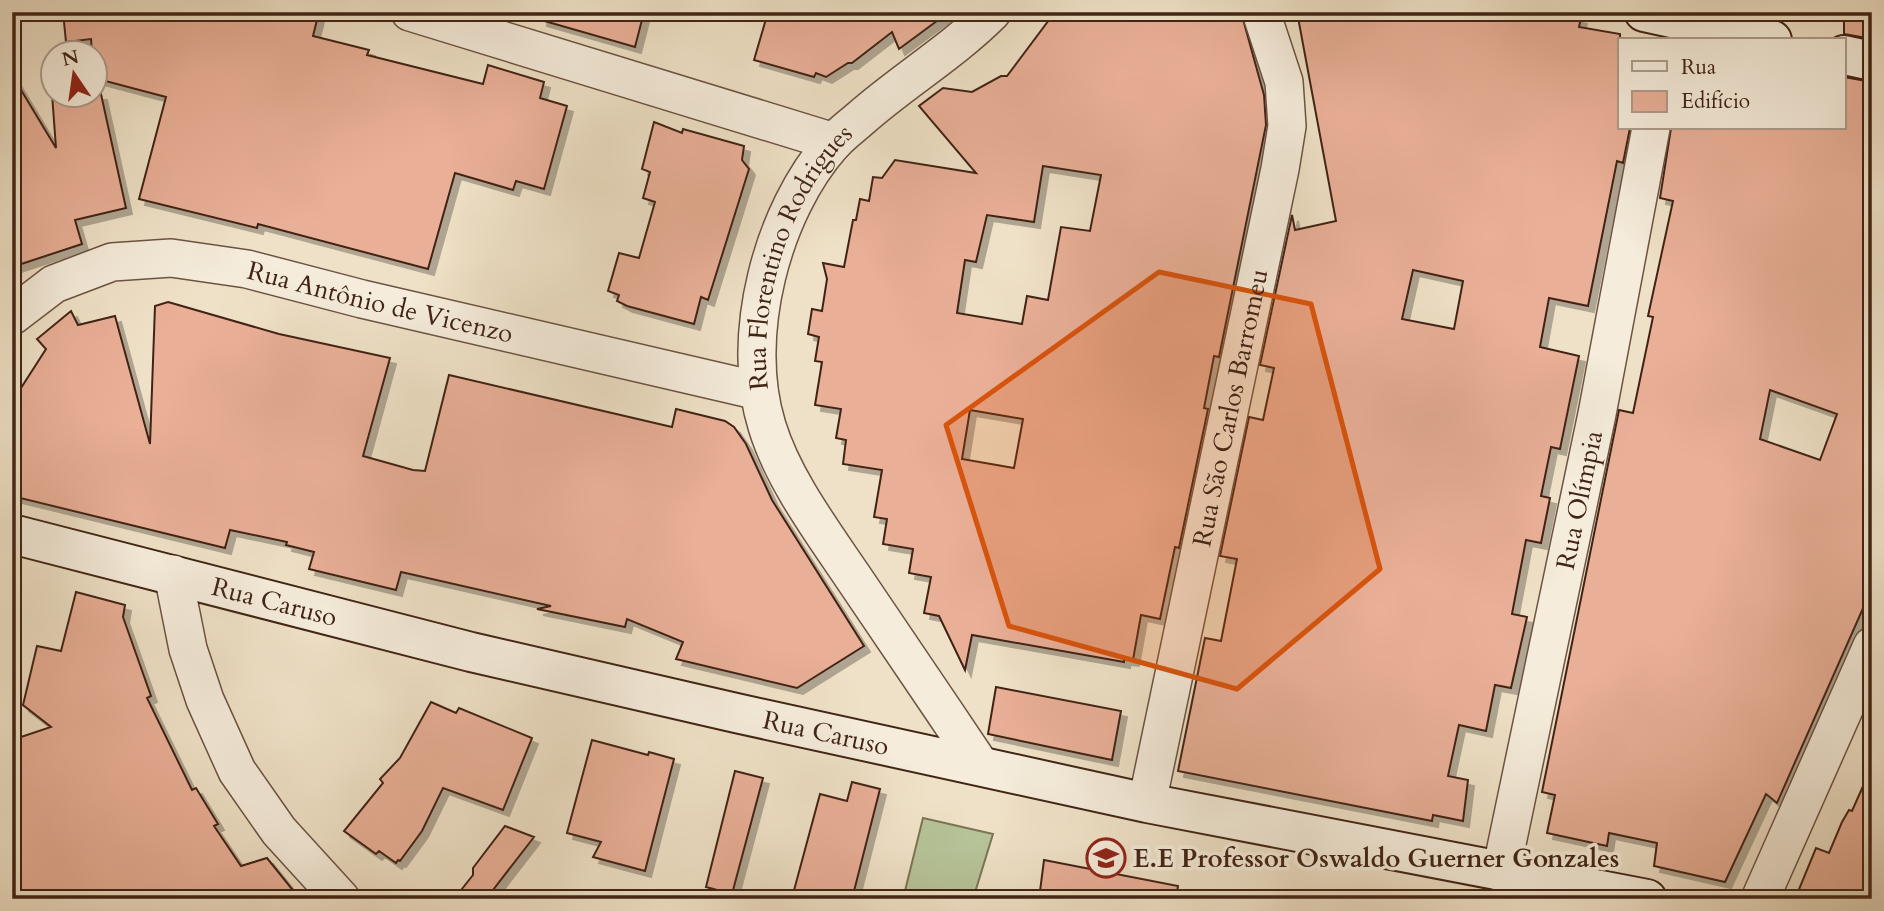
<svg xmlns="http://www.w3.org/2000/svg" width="1884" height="911" font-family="Cardo,serif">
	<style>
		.green { fill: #b6c398; stroke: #7c7456; stroke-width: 2 }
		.building { fill: #e9af97; stroke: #412415; stroke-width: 2; fill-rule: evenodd; filter: url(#shadow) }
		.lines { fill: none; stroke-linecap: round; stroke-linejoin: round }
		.street-casing { stroke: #6c5342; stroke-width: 40 }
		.secondary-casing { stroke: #412415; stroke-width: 42 }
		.street { stroke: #f5ecdb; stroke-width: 37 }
		.secondary { stroke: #f5ecdb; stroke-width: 38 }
		.marked { fill: #d7540d; fill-opacity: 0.2; stroke: #d7540d; stroke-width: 5; stroke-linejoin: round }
		.labels { text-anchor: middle; stroke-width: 7; stroke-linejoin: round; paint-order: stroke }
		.street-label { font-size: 26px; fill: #412415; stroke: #f5ecdb }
		.poi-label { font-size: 26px; font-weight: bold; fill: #412415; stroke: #f5ecdb; text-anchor: start }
	</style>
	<defs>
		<filter id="shadow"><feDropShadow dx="6" dy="6" stdDeviation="0" flood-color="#0004"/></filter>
	</defs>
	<rect width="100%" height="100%" fill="#efe1c7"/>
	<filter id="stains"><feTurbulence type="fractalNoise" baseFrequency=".00286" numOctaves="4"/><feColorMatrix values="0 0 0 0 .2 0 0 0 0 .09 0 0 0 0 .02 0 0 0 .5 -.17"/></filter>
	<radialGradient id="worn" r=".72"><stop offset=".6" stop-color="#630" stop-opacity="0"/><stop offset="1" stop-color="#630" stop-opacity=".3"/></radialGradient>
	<path class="green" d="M 923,818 L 993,834 L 973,899 L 903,899 Z"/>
	<path class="building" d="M 63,12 L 319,12 L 313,36 L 369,50 L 367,55 L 483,84 L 488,65 L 544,82 L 540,98 L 567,106 L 544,189 L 516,181 L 513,190 L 455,173 L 428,269 L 258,224 L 257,228 L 139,199 L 166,97 L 94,78 L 94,52 L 92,52 L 91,39 L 66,42 Z
		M 542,12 L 644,12 L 635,47 L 541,20 Z
		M 773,12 L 949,12 L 899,49 L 892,32 L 852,63 L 848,63 L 826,77 L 816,73 L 814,77 L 754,60 L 766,19 L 771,20 Z
		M 1055,12 L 1241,12 L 1264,95 L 1266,125 L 1219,357 L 1214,356 L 1204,408 L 1208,409 L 1179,548 L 1175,547 L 1160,619 L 1141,615 L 1133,660 L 1124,659 L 1124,662 L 972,635 L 965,670 L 939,616 L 924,613 L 931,577 L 909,573 L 913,549 L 883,544 L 887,519 L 874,517 L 882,470 L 843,464 L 846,440 L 836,438 L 841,409 L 815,405 L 822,362 L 815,361 L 819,337 L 808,334 L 812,309 L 822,311 L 827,279 L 823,263 L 844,267 L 853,220 L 856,220 L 860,199 L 869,201 L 873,177 L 882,178 L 895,160 L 976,173 L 919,106 L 943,88 L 972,92 L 1001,76 L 1007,76 ZM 1043,166 L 1101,175 L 1090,231 L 1061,227 L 1048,300 L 1027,296 L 1022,324 L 957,313 L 965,260 L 976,262 L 987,215 L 1034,222 ZM 970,410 L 1023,419 L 1014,468 L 962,459 Z
		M 1297,12 L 1498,12 L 1539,20 L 1540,12 L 1553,12 L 1581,18 L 1579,27 L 1620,34 L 1620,128 L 1630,128 L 1623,163 L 1617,161 L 1588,306 L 1549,298 L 1540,347 L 1579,356 L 1560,449 L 1551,447 L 1541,496 L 1550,498 L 1541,543 L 1526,540 L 1512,614 L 1527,617 L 1511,688 L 1495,685 L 1486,731 L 1459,725 L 1448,776 L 1468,780 L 1463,821 L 1433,815 L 1432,821 L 1178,771 L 1205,638 L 1221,641 L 1237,559 L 1220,556 L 1249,417 L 1263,420 L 1274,368 L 1260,365 L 1292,215 L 1295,230 L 1336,221 ZM 1413,270 L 1463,281 L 1454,329 L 1402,319 Z
		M 1844,12 L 1872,12 L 1872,39 L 1844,34 Z
		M 12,75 L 56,148 L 52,94 L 101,94 L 126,208 L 75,220 L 82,244 L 12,267 Z
		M 1844,77 L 1872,82 L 1872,588 L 1777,803 L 1766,794 L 1725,882 L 1654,866 L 1657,843 L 1609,833 L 1607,846 L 1547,833 L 1555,795 L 1542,792 L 1619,410 L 1633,413 L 1653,317 L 1648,316 L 1673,201 L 1660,198 L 1671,128 L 1844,128 ZM 1770,390 L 1837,414 L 1820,460 L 1760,439 Z
		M 654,122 L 682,133 L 683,129 L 744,146 L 742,160 L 749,169 L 708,300 L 701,297 L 694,324 L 627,306 L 617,301 L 619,295 L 608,291 L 619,253 L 639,258 L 655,202 L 643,198 L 650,172 L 642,169 Z
		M 168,302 L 279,334 L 390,358 L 363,456 L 413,470 L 425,471 L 449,375 L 672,427 L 676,409 L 725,421 L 734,427 L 746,444 L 772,500 L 864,646 L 797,688 L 676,659 L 683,642 L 627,619 L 625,627 L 537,609 L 551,606 L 401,572 L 396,590 L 309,569 L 314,552 L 286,545 L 287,542 L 230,530 L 225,548 L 12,496 L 12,402 L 46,349 L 37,339 L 71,311 L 78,325 L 115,316 L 150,444 L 155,306 Z
		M 76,592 L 125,605 L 123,617 L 151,696 L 147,698 L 192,790 L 196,788 L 218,824 L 214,826 L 241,866 L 267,858 L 300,899 L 12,899 L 12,740 L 51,727 L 23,705 L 37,646 L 61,651 Z
		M 996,687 L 1121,711 L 1112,760 L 988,734 Z
		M 431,702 L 456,713 L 459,708 L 532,738 L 503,810 L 443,788 L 422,831 L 400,861 L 398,860 L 396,863 L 379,851 L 376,854 L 344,831 L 383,783 L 380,779 L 400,758 Z
		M 592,740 L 648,755 L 649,752 L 674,759 L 645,871 L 593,857 L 601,842 L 567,833 Z
		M 1872,766 L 1872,899 L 1795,899 L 1816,848 L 1829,853 L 1842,822 L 1849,810 L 1852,811 Z
		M 735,771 L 763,778 L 732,894 L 706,887 Z
		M 852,782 L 880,789 L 852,899 L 809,899 L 793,894 L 820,794 L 847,801 Z
		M 505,826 L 534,837 L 486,899 L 454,899 L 473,875 L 473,868 Z
		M 1044,860 L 1178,886 L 1176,899 L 1039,899 Z"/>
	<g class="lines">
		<g class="street-casing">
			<g id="street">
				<path d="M 410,12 L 834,142"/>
				<path id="s1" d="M 12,316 L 54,284 L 112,262 L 171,258 L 247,269 L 362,299 L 759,391"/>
				<path d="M 173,574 L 188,649 L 205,700 L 237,771 L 279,831 L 341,899"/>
				<path id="s2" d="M 980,765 C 938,702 895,639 853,577 C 822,531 783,479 767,426 C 739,337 772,211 833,143 C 841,134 852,126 861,118 C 903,81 952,52 992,12"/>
				<path id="s3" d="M 1147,803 L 1280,169 L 1287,126 L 1284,82 L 1261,12"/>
				<path id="s4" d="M 1501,872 L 1597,414 L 1651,128"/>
				<path d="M 1760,899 L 1872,646"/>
			</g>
		</g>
		<g class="secondary-casing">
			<g id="secondary">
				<path d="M 1644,12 L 1772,40"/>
				<path d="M 1844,55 L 1872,61"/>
				<path id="s5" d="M 12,534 L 471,652 L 736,713 L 1147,803 L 1647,899"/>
			</g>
		</g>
		<use href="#street" class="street"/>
		<use href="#secondary" class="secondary"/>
	</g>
	<path class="marked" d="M 1159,272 L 1311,304 L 1380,569 L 1237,689 L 1009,626 L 946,425 Z"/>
	<defs>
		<g id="school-ring" transform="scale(2.0125)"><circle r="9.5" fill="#f5ecdb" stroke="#8f2418" stroke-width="1.5"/><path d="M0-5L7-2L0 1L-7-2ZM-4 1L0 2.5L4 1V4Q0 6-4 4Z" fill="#8f2418"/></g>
	</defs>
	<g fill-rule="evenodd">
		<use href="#school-ring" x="1106" y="858"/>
	</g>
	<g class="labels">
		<g class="street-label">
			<text dy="9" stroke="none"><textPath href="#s2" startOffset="581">Rua Florentino Rodrigues</textPath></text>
			<text dy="9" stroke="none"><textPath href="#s1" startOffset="388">Rua Antônio de Vicenzo</textPath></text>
			<text dy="9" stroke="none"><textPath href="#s3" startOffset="404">Rua São Carlos Barromeu</textPath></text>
			<text dy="9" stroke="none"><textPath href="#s4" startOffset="380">Rua Olímpia</textPath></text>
			<text dy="9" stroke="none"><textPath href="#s5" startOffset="271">Rua Caruso</textPath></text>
			<text dy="9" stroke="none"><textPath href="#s5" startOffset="838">Rua Caruso</textPath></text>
		</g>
		<g class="poi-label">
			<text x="1133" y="867">E.E Professor Oswaldo Guerner Gonzales</text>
		</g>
	</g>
	<rect width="1884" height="911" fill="none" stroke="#efe1c7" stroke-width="42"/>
	<rect x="14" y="14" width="1856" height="883" fill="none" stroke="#412415" stroke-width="3.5"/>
	<rect x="21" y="21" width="1842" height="869" fill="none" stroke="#412415" stroke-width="2"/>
	<rect x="1618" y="38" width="228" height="91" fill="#f5ecdb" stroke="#ad9c8c" stroke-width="2"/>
	<rect x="1632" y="61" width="35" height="10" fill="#f5ecdb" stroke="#ad9c8c" stroke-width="2"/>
	<text x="1681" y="74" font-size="21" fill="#412415">Rua</text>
	<rect x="1632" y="91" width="35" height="21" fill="#e9af97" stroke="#ad9c8c" stroke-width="2"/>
	<text x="1681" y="108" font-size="21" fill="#412415">Edifício</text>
	<g transform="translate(74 74) rotate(347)"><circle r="33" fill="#f5ecdb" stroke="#ad9c8c" stroke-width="2"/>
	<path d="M0-5L12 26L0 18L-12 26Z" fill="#8f2418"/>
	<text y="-10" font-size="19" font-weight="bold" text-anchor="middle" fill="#412415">N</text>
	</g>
	<rect width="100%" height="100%" filter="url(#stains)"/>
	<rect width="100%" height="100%" fill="url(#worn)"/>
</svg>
